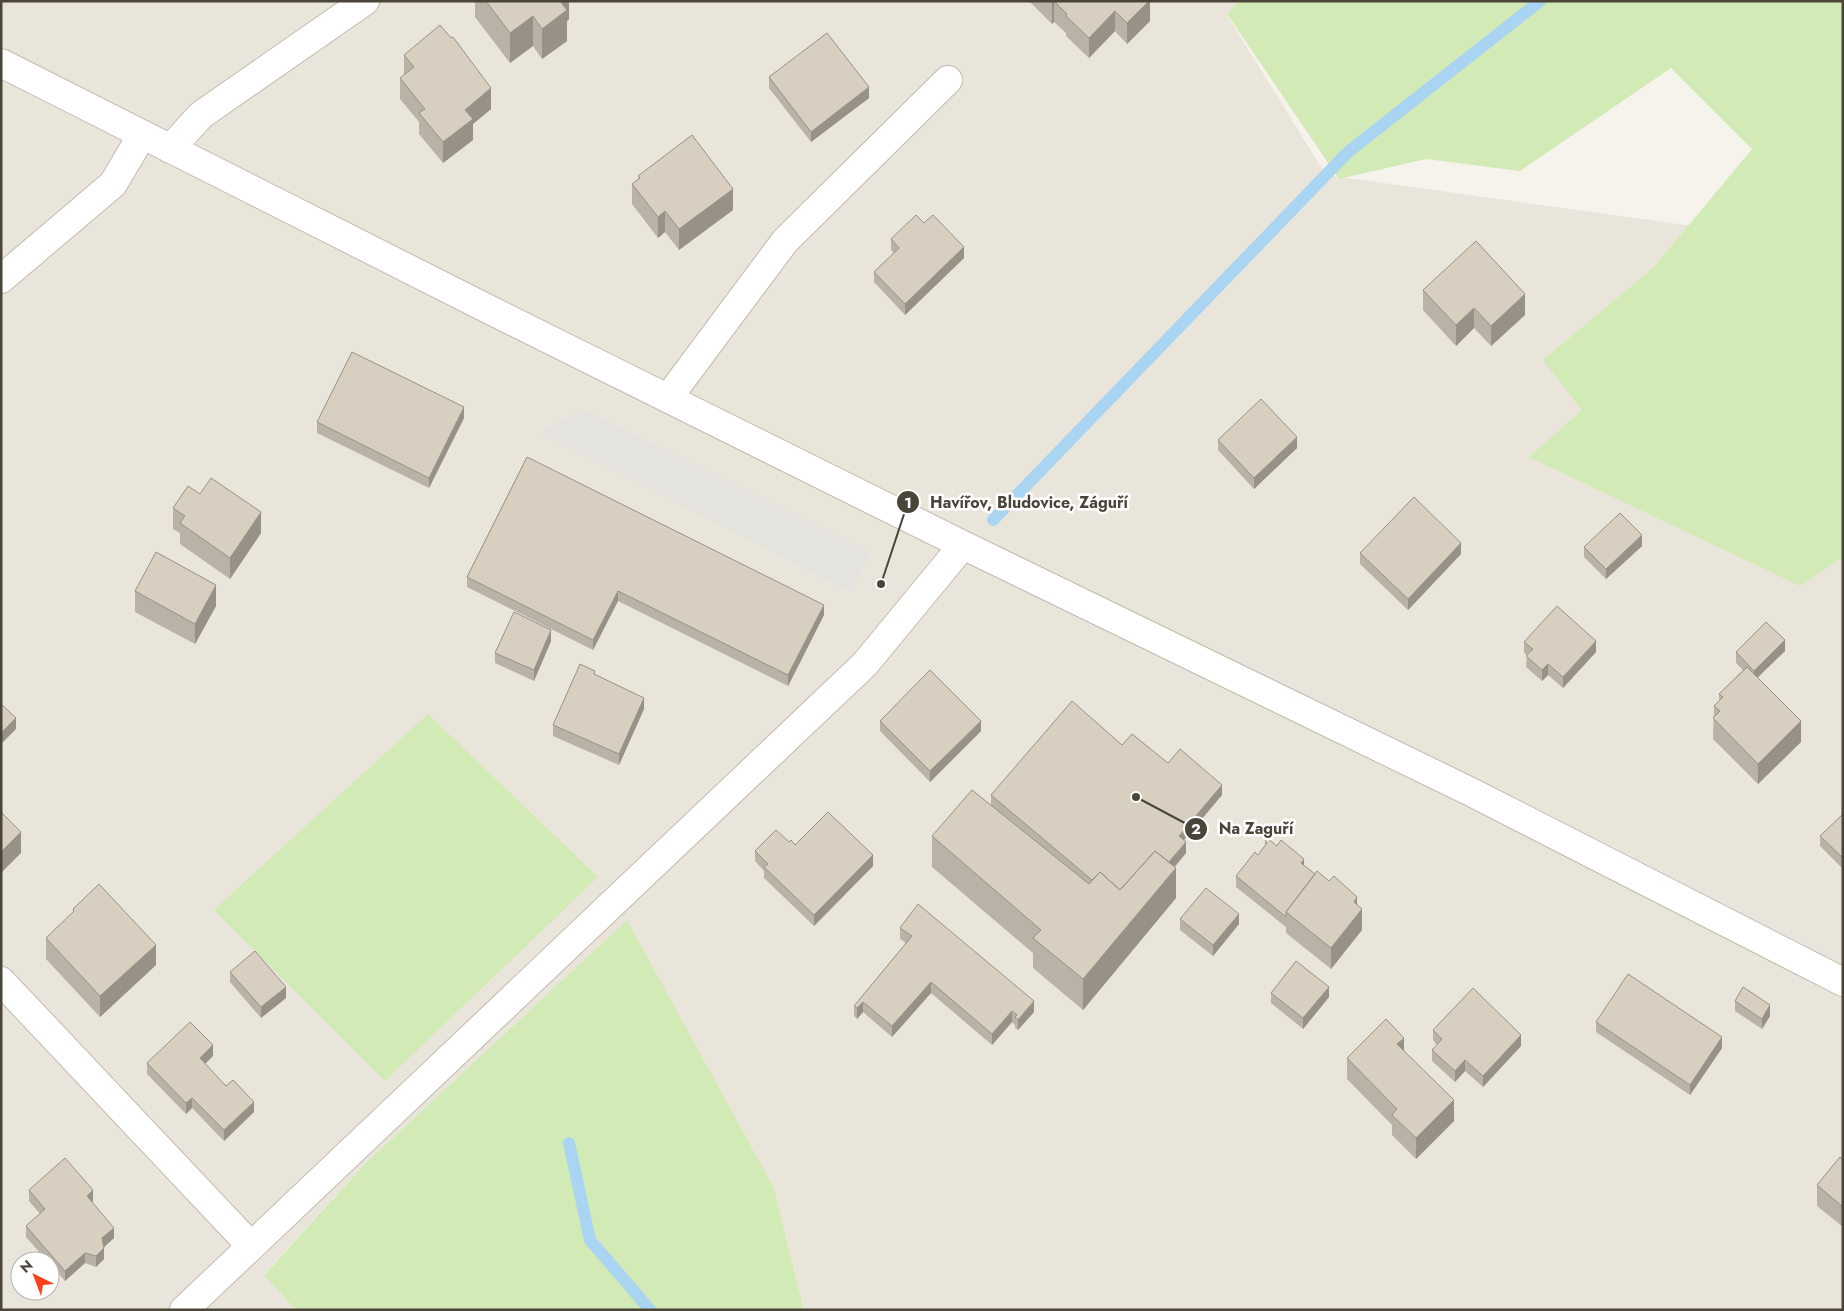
<svg xmlns="http://www.w3.org/2000/svg" width="1844" height="1311" font-family="Jost,sans-serif">
	<style>
		.residential { fill: #eae5da; fill-rule: evenodd }
		.green { fill: #d2eab5 }
		.parking { fill: #e5e3e0 }
		.lines { fill: none; stroke-linecap: round; stroke-linejoin: round }
		.stream { stroke: #a9d4f2; stroke-width: 12 }
		.minor-casing { stroke: #c2bbae; stroke-width: 30 }
		.minor { stroke: #fff; stroke-width: 28 }
		.wall { fill: #bab2a6 }
		.shaded-wall { fill: #979187 }
		.building { fill: #d8cfc1; stroke: #979187 }
		.leader { fill: none; stroke: #4b4439; stroke-width: 2 }
		.callout-dot { fill: #4b4439; stroke: #fff; stroke-width: 2 }
		.mark-label { font-size: 15px; text-anchor: middle; font-weight: bold; fill: #fff }
		.callout-label { font-size: 16px; text-anchor: middle; font-weight: bold; fill: #4b4439; stroke: #fff; stroke-width: 5; stroke-linejoin: round; paint-order: stroke }
	</style>
	<rect width="100%" height="100%" fill="#f6f3ec"/>
	<path class="residential" d="M 1,1 L 1239,1 L 1227,15 L 1326,175 L 1843,247 L 1843,1310 L 804,1310 L 774,1188 L 627,921 L 365,1164 L 264,1274 L 296,1310 L 1,1310 ZM 20,1261 L 50,1261 L 50,1291 L 20,1291 Z"/>
	<path class="green" d="M 1239,1 L 1843,1 L 1843,557 L 1800,586 L 1529,457 L 1582,410 L 1543,360 L 1653,268 L 1752,149 L 1671,68 L 1520,171 L 1426,159 L 1339,179 L 1227,14 Z
		M 428,714 L 598,877 L 385,1081 L 214,910 Z
		M 627,920 L 774,1188 L 804,1310 L 296,1310 L 264,1275 L 365,1164 Z"/>
	<path class="parking" d="M 583,409 L 870,551 L 852,593 L 539,433 Z"/>
	<g class="lines">
		<path class="stream" d="M 993,520 L 1348,152 L 1540,1
			M 569,1143 L 590,1240 L 650,1310"/>
		<g class="minor-casing">
			<path id="minor" d="M 1,63 L 492,311 L 963,545 L 1471,792 L 1843,982
				M 170,149 L 201,115 L 365,1
				M 1,279 L 113,184 L 142,135
				M 668,398 L 785,241 L 948,80
				M 1,981 L 251,1246
				M 184,1310 L 865,664 L 963,545"/>
		</g>
		<use href="#minor" class="minor"/>
	</g>
	<path class="wall" d="M 475,1 L 569,1 L 569,19 L 567,21 L 567,41 L 542,59 L 533,46 L 510,63 L 475,17 Z
		M 1030,1 L 1150,1 L 1150,21 L 1127,44 L 1115,31 L 1089,58 L 1066,36 L 1066,33 L 1054,22 L 1052,24 L 1030,2 Z
		M 404,55 L 491,109 L 473,124 L 473,140 L 443,163 L 419,134 L 419,122 L 400,99 L 400,78 L 404,75 Z
		M 769,77 L 869,98 L 811,142 L 769,88 Z
		M 638,176 L 733,210 L 679,250 L 665,232 L 658,238 L 632,204 L 632,184 L 638,179 Z
		M 924,223 L 964,258 L 905,315 L 874,282 L 874,272 L 894,253 L 891,250 L 891,239 Z
		M 1423,290 L 1525,315 L 1491,346 L 1474,328 L 1456,346 L 1423,310 Z
		M 464,418 L 429,488 L 317,433 L 317,422 Z
		M 1218,440 L 1297,448 L 1254,489 L 1218,450 Z
		M 527,457 L 824,615 L 788,686 L 618,601 L 593,650 L 467,587 L 467,577 Z
		M 173,508 L 261,533 L 230,579 L 180,544 L 180,533 L 173,529 Z
		M 1642,546 L 1606,579 L 1584,557 L 1584,547 Z
		M 1360,553 L 1461,554 L 1408,610 L 1360,564 Z
		M 135,591 L 216,606 L 195,644 L 135,612 Z
		M 551,641 L 534,681 L 495,663 L 495,653 Z
		M 1524,642 L 1596,652 L 1563,688 L 1548,675 L 1542,681 L 1526,667 L 1527,655 L 1524,653 Z
		M 1785,651 L 1758,677 L 1801,742 L 1758,784 L 1713,739 L 1714,706 L 1719,701 L 1719,694 L 1743,670 L 1736,663 L 1736,652 Z
		M 595,675 L 644,709 L 619,765 L 553,736 L 553,725 Z
		M 880,721 L 981,731 L 930,782 L 880,731 Z
		M 1122,745 L 1168,763 L 1222,795 L 1184,840 L 1186,853 L 1175,867 L 1176,898 L 1083,1010 L 1033,968 L 1033,953 L 932,867 L 932,836 L 991,805 L 991,795 Z
		M 1843,814 L 1843,869 L 1820,846 L 1820,836 Z
		M 1265,841 L 1277,846 L 1357,905 L 1362,930 L 1331,969 L 1286,933 L 1286,927 L 1236,887 L 1236,876 L 1258,855 L 1265,846 Z
		M 789,842 L 795,845 L 873,866 L 814,926 L 764,878 L 764,871 L 755,861 L 755,851 Z
		M 73,909 L 156,965 L 100,1017 L 46,959 L 46,938 L 73,913 Z
		M 1180,919 L 1239,924 L 1213,956 L 1180,930 Z
		M 900,928 L 1034,1012 L 1018,1030 L 1015,1028 L 1015,1025 L 1012,1022 L 992,1045 L 931,993 L 892,1037 L 863,1012 L 857,1019 L 854,1016 L 854,1006 L 906,943 L 900,939 Z
		M 230,972 L 286,998 L 261,1018 L 230,982 Z
		M 1271,993 L 1329,997 L 1303,1029 L 1271,1003 Z
		M 1735,1001 L 1770,1016 L 1762,1029 L 1735,1011 Z
		M 1596,1022 L 1722,1048 L 1690,1095 L 1596,1032 Z
		M 1433,1030 L 1521,1046 L 1483,1087 L 1465,1071 L 1455,1082 L 1432,1061 L 1432,1050 L 1437,1045 L 1433,1040 Z
		M 1404,1051 L 1454,1121 L 1416,1159 L 1392,1135 L 1392,1125 L 1347,1079 L 1347,1058 Z
		M 213,1056 L 205,1064 L 226,1086 L 254,1112 L 224,1141 L 192,1108 L 186,1114 L 147,1074 L 147,1063 Z
		M 1843,1160 L 1843,1227 L 1817,1206 L 1817,1185 Z
		M 29,1190 L 93,1201 L 92,1202 L 114,1238 L 104,1247 L 104,1259 L 96,1267 L 85,1263 L 65,1281 L 50,1264 L 50,1261 L 47,1261 L 26,1237 L 26,1226 L 40,1214 L 29,1201 Z"/>
	<path class="shaded-wall" d="M 557,1 L 569,1 L 569,19 L 567,21 L 567,41 L 542,59 L 542,29 Z
		M 1054,1 L 1054,22 L 1052,24 L 1052,3 Z
		M 1149,1 L 1150,1 L 1150,21 L 1127,44 L 1127,23 Z
		M 1115,11 L 1115,31 L 1089,58 L 1089,38 Z
		M 533,16 L 533,46 L 510,63 L 510,33 Z
		M 869,87 L 869,98 L 811,142 L 811,132 Z
		M 491,88 L 491,109 L 473,124 L 473,140 L 443,163 L 443,142 L 465,110 Z
		M 733,189 L 733,210 L 679,250 L 679,229 Z
		M 665,211 L 665,232 L 658,238 L 658,217 Z
		M 964,247 L 964,258 L 905,315 L 905,304 Z
		M 1525,294 L 1525,315 L 1491,346 L 1491,326 Z
		M 1474,308 L 1474,328 L 1456,346 L 1456,325 Z
		M 464,407 L 464,418 L 429,488 L 429,478 Z
		M 1297,437 L 1297,448 L 1254,489 L 1254,478 Z
		M 261,512 L 261,533 L 230,579 L 230,558 Z
		M 1642,535 L 1642,546 L 1606,579 L 1606,569 Z
		M 1461,543 L 1461,554 L 1408,610 L 1408,599 Z
		M 216,585 L 216,606 L 195,644 L 195,624 Z
		M 618,591 L 618,601 L 593,650 L 593,640 Z
		M 824,605 L 824,615 L 788,686 L 788,675 Z
		M 551,630 L 551,641 L 534,681 L 534,670 Z
		M 1785,640 L 1785,651 L 1754,681 L 1754,671 Z
		M 1596,641 L 1596,652 L 1563,688 L 1563,677 Z
		M 1548,664 L 1548,675 L 1542,681 L 1542,670 Z
		M 644,698 L 644,709 L 619,765 L 619,754 Z
		M 16,718 L 16,729 L 1,744 L 1,733 Z
		M 981,721 L 981,731 L 930,782 L 930,771 Z
		M 1801,721 L 1801,742 L 1758,784 L 1758,764 Z
		M 1222,785 L 1222,795 L 1179,846 L 1179,836 Z
		M 21,832 L 21,853 L 1,873 L 1,852 Z
		M 1186,842 L 1186,853 L 1162,881 L 1162,870 Z
		M 873,855 L 873,866 L 814,926 L 814,915 Z
		M 1304,859 L 1304,869 L 1301,863 Z
		M 1176,868 L 1176,898 L 1083,1010 L 1083,979 Z
		M 1357,897 L 1357,915 L 1362,909 L 1362,930 L 1331,969 L 1331,948 L 1354,902 Z
		M 1239,914 L 1239,924 L 1213,956 L 1213,945 Z
		M 156,945 L 156,965 L 100,1017 L 100,996 Z
		M 931,982 L 931,993 L 892,1037 L 892,1026 Z
		M 286,987 L 286,998 L 261,1018 L 261,1007 Z
		M 1329,987 L 1329,997 L 1303,1029 L 1303,1018 Z
		M 1034,1001 L 1034,1012 L 1018,1030 L 1018,1020 Z
		M 863,1002 L 863,1012 L 857,1019 L 857,1008 Z
		M 1770,1005 L 1770,1016 L 1762,1029 L 1762,1019 Z
		M 1012,1011 L 1012,1022 L 992,1045 L 992,1034 Z
		M 1521,1035 L 1521,1046 L 1483,1087 L 1483,1076 Z
		M 1722,1037 L 1722,1048 L 1690,1095 L 1690,1085 Z
		M 1404,1038 L 1404,1059 L 1397,1044 Z
		M 213,1045 L 213,1056 L 200,1069 L 200,1058 Z
		M 1465,1060 L 1465,1071 L 1455,1082 L 1455,1071 Z
		M 192,1098 L 192,1108 L 186,1114 L 186,1103 Z
		M 1454,1100 L 1454,1121 L 1416,1159 L 1416,1138 Z
		M 254,1102 L 254,1112 L 224,1141 L 224,1130 Z
		M 93,1190 L 93,1201 L 87,1207 L 87,1196 Z
		M 114,1228 L 114,1238 L 102,1249 L 102,1238 Z
		M 104,1248 L 104,1259 L 96,1267 L 96,1256 Z
		M 85,1253 L 85,1263 L 65,1281 L 65,1271 Z"/>
	<path class="building" d="M 486,1 L 560,1 L 567,10 L 542,29 L 533,16 L 510,33 Z
		M 1054,1 L 1149,1 L 1127,23 L 1115,11 L 1089,38 L 1066,16 L 1067,14 Z
		M 440,25 L 451,38 L 453,37 L 491,88 L 465,110 L 473,119 L 443,142 L 419,113 L 425,109 L 400,78 L 414,67 L 404,55 Z
		M 827,33 L 869,87 L 811,132 L 769,77 Z
		M 692,135 L 733,189 L 679,229 L 665,211 L 658,217 L 632,184 L 640,178 L 638,176 Z
		M 916,215 L 924,223 L 933,215 L 964,247 L 905,304 L 874,272 L 899,248 L 891,239 Z
		M 1476,241 L 1525,294 L 1491,326 L 1474,308 L 1456,325 L 1423,290 Z
		M 352,352 L 464,407 L 429,478 L 317,422 Z
		M 1261,399 L 1297,437 L 1254,478 L 1218,440 Z
		M 527,457 L 824,605 L 788,675 L 618,591 L 593,640 L 467,577 Z
		M 211,478 L 261,512 L 230,558 L 180,523 L 185,516 L 173,508 L 188,486 L 200,494 Z
		M 1414,497 L 1461,543 L 1408,599 L 1360,553 Z
		M 1620,513 L 1642,535 L 1606,569 L 1584,547 Z
		M 156,552 L 216,585 L 195,624 L 135,591 Z
		M 1557,606 L 1596,641 L 1563,677 L 1548,664 L 1542,670 L 1526,656 L 1533,649 L 1524,642 Z
		M 514,612 L 551,630 L 534,670 L 495,653 Z
		M 1766,622 L 1785,640 L 1754,671 L 1736,652 Z
		M 580,664 L 595,671 L 594,674 L 644,698 L 619,754 L 553,725 Z
		M 1747,667 L 1801,721 L 1758,764 L 1713,718 L 1720,711 L 1714,706 L 1723,697 L 1719,694 Z
		M 930,670 L 981,721 L 930,771 L 880,721 Z
		M 1072,701 L 1122,745 L 1132,734 L 1168,763 L 1180,749 L 1222,785 L 1179,836 L 1186,842 L 1169,862 L 1155,851 L 1120,890 L 1100,872 L 1092,880 L 991,795 Z
		M 1,704 L 16,718 L 1,733 Z
		M 972,790 L 1089,884 L 1100,872 L 1120,890 L 1155,851 L 1176,868 L 1083,979 L 1033,938 L 1041,930 L 932,836 Z
		M 1,812 L 21,832 L 1,852 Z
		M 828,812 L 873,855 L 814,915 L 764,867 L 768,864 L 755,851 L 776,830 L 789,842 L 791,840 L 795,845 Z
		M 1843,814 L 1843,858 L 1820,836 Z
		M 1267,838 L 1277,846 L 1281,840 L 1304,859 L 1301,863 L 1315,874 L 1286,912 L 1286,917 L 1236,876 L 1255,852 L 1258,855 L 1267,843 L 1265,841 Z
		M 1317,871 L 1329,881 L 1334,876 L 1357,897 L 1354,902 L 1362,909 L 1331,948 L 1286,912 Z
		M 99,884 L 156,945 L 100,996 L 46,938 L 74,911 L 73,909 Z
		M 1206,888 L 1239,914 L 1213,945 L 1180,919 Z
		M 918,904 L 1034,1001 L 1018,1020 L 1015,1017 L 1017,1015 L 1012,1011 L 992,1034 L 931,982 L 892,1026 L 863,1002 L 857,1008 L 854,1006 L 912,936 L 900,928 Z
		M 255,951 L 286,987 L 261,1007 L 230,972 Z
		M 1296,961 L 1329,987 L 1303,1018 L 1271,993 Z
		M 1628,974 L 1722,1037 L 1690,1085 L 1596,1022 Z
		M 1743,987 L 1770,1005 L 1762,1019 L 1735,1001 Z
		M 1473,988 L 1521,1035 L 1483,1076 L 1465,1060 L 1455,1071 L 1432,1050 L 1442,1039 L 1433,1030 Z
		M 1386,1019 L 1404,1038 L 1397,1044 L 1454,1100 L 1416,1138 L 1392,1115 L 1397,1109 L 1347,1058 Z
		M 190,1022 L 213,1045 L 200,1058 L 226,1086 L 233,1080 L 254,1102 L 224,1130 L 192,1098 L 186,1103 L 147,1063 Z
		M 1840,1157 L 1843,1160 L 1843,1207 L 1817,1185 Z
		M 65,1158 L 93,1190 L 87,1196 L 114,1228 L 102,1238 L 104,1248 L 96,1256 L 85,1253 L 65,1271 L 26,1226 L 45,1209 L 29,1190 Z"/>
	<path class="leader" d="M881 584L908 502M1136 797L1196 829"/>
	<g class="callout-dot">
		<circle cx="881" cy="584" r="5"/>
		<circle cx="1136" cy="797" r="5"/>
		<circle cx="908" cy="502" r="12"/>
		<circle cx="1196" cy="829" r="12"/>
	</g>
	<g class="mark-label">
		<text x="908" y="508">1</text>
		<text x="1196" y="834">2</text>
	</g>
	<g class="callout-label">
		<text x="1029" y="508">Havířov, Bludovice, Záguří</text>
		<text x="1256" y="834">Na Zaguří</text>
	</g>
	<rect width="1844" height="1311" fill="none" stroke="#4b4439" stroke-width="5"/>
	<g transform="translate(35 1276) rotate(318)"><circle r="24" fill="#ffffff" stroke="#b7b4b0"/>
	<path d="M0-4L9 19L0 12L-9 19Z" fill="#fc3f1d"/>
	<text y="-8" font-size="14" font-weight="bold" text-anchor="middle" fill="#4b4439">N</text>
	</g>
</svg>
